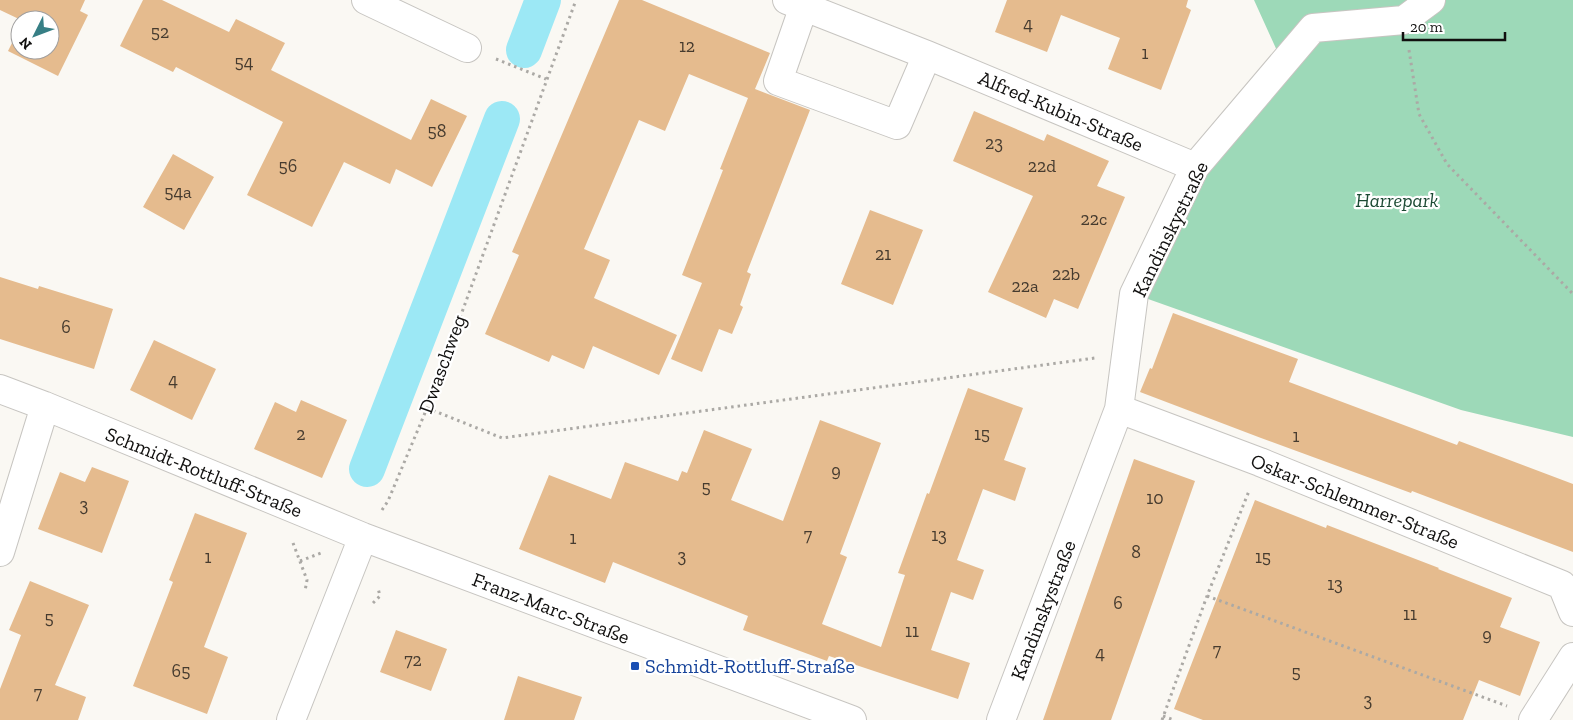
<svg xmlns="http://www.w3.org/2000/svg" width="1573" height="720" font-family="'Zilla Slab',serif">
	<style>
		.green { fill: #9dd9b8 }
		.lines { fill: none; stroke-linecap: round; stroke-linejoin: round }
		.canal { stroke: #9ce8f5; stroke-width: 36 }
		.building { fill: #e5bb8e }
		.street-casing { stroke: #c7c5c1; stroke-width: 30 }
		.path { stroke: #aba9a5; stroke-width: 3; stroke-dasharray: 2.5 4; stroke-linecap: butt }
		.street { stroke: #fff; stroke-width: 28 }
		.transit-dot { fill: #1a4fb4; stroke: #fff; stroke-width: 2 }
		.labels { text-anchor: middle; stroke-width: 4.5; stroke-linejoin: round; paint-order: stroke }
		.number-label { font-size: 18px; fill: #463b2f }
		.street-label { font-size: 20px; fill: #11100f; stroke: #fff }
		.park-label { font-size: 20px; font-style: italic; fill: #1c4a34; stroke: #fff }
		.transit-label { font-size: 20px; fill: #164399; stroke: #fff; text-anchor: start }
	</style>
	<rect width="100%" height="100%" fill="#faf8f3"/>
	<path class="green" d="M 1254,0 L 1573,0 L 1573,437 L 1461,410 L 1134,294 L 1195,167 L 1283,64 Z"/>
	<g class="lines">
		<path class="canal" d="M 524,50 L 543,0
			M 367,469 L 502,119"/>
	</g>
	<path class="building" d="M 0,0 L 85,0 L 80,11 L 88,15 L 58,76 L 8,51 L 20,27 L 20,50 L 50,50 L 50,20 L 21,20 L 0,10 Z
		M 143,0 L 162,0 L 229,32 L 236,19 L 285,43 L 271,70 L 411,140 L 431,99 L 467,116 L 432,187 L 396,169 L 390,184 L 344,162 L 312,227 L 247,195 L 283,122 L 176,67 L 173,72 L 120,46 Z
		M 619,0 L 642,0 L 770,53 L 755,89 L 810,110 L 747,272 L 751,274 L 740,305 L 743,307 L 732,334 L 719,329 L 702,372 L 671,359 L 702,283 L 682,275 L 723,170 L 720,169 L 748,98 L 689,74 L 665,131 L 639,120 L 584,249 L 610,260 L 594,298 L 677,335 L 659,375 L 593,346 L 584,369 L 552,355 L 549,362 L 485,334 L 519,255 L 512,252 Z
		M 1007,0 L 1188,0 L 1186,7 L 1191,10 L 1161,90 L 1108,69 L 1120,38 L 1061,15 L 1047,52 L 995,32 Z
		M 974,111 L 1044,141 L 1047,134 L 1109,161 L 1097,186 L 1125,197 L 1078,309 L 1054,299 L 1046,318 L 988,292 L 1033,196 L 953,161 Z
		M 173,154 L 214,177 L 184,230 L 143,207 Z
		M 870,210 L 923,230 L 893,305 L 841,284 Z
		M 0,277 L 38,289 L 39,286 L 113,309 L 94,369 L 0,339 Z
		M 1173,313 L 1298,359 L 1289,382 L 1457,445 L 1459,441 L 1573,484 L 1573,552 L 1412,491 L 1411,493 L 1261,438 L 1140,392 L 1150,368 L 1152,369 Z
		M 154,340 L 216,369 L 192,420 L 130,390 Z
		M 968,388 L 1023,408 L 1004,460 L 1026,468 L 1015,501 L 983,489 L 957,560 L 984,570 L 973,600 L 951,592 L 931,650 L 970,663 L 958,699 L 829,656 L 827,661 L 743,630 L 748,616 L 613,562 L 605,583 L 519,549 L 549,475 L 611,499 L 625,462 L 678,481 L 682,471 L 687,473 L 704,430 L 752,449 L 731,500 L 783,521 L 820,420 L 881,443 L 840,554 L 847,557 L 822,624 L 881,647 L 905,575 L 898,573 L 927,493 L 929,494 Z
		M 301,400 L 347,420 L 322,478 L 254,449 L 275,402 L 296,412 Z
		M 1134,459 L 1195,481 L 1157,590 L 1111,720 L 1043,720 Z
		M 92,467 L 129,481 L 102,553 L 38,529 L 60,472 L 85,482 Z
		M 1255,500 L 1326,528 L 1327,525 L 1439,568 L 1438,569 L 1512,598 L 1500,627 L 1540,642 L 1520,696 L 1479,680 L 1463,720 L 1203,720 L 1174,709 Z
		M 195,513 L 247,533 L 204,647 L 228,657 L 207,714 L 133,686 L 173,582 L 169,580 Z
		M 30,581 L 89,605 L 55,685 L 86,697 L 78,720 L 0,720 L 0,689 L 21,635 L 9,630 Z
		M 396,630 L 447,649 L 431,691 L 380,672 Z
		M 518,676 L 582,697 L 574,720 L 504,720 Z"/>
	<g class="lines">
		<g class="street-casing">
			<path id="street" d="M 366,0 L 467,48
				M 787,0 L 927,55 L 1195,167
				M 804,6 L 778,81 L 897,125 L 927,55
				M 0,389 L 45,406 L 363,537 L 852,720
				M 1119,409 L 1260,462 L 1562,585 L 1573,612
				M 0,552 L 45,406
				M 291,720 L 363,537
				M 1001,720 L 1119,409 L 1134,294 L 1195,167 L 1313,28 L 1404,20 L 1431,0
				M 1533,720 L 1573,657"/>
		</g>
		<path class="path" d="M 1409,50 L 1419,114 L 1447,164 L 1573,294
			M 496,59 L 546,79
			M 427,408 L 502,438 L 1095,358
			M 382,510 L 388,501 L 427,408 L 576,0
			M 293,543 L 307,580 L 305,591
			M 300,561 L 321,553
			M 1207,596 L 1507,706
			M 373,603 L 380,596 L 378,588
			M 1163,716 L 1174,720
			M 1162,720 L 1207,596 L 1249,491"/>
		<use href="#street" class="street"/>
	</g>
	<rect class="transit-dot" x="630" y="661" width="10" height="10" rx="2.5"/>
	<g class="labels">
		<g class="number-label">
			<text x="1028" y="30">4</text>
			<text x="160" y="38">52</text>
			<text x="687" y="52">12</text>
			<text x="1145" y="59">1</text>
			<text x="244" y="68">54</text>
			<text x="437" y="137">58</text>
			<text x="994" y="149">23</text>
			<text x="288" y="172">56</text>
			<text x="1042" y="172">22d</text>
			<text x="178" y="198">54a</text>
			<text x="1094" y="225">22c</text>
			<text x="883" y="260">21</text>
			<text x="1066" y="280">22b</text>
			<text x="1025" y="292">22a</text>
			<text x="66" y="333">6</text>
			<text x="173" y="386">4</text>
			<text x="301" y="440">2</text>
			<text x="982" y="440">15</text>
			<text x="1296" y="442">1</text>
			<text x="836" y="477">9</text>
			<text x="706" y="493">5</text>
			<text x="1155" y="504">10</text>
			<text x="84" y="511">3</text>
			<text x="808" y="541">7</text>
			<text x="939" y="541">13</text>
			<text x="573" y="544">1</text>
			<text x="1136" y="558">8</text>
			<text x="682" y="562">3</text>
			<text x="208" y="563">1</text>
			<text x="1263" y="563">15</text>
			<text x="1335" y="590">13</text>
			<text x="1118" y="609">6</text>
			<text x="1410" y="620">11</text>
			<text x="49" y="624">5</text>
			<text x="912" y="637">11</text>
			<text x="1487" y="641">9</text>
			<text x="1217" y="656">7</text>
			<text x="1100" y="659">4</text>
			<text x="413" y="666">72</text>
			<text x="181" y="677">65</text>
			<text x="1296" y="678">5</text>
			<text x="38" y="699">7</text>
			<text x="1368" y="706">3</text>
		</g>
		<g class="street-label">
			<text transform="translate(1061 111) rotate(23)" y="7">Alfred-Kubin-Straße</text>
			<text transform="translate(1170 229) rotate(-64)" y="7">Kandinskystraße</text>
			<text transform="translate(442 364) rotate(-70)" y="7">Dwaschweg</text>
			<text transform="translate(204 472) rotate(22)" y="7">Schmidt-Rottluff-Straße</text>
			<text transform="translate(1355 501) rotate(22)" y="7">Oskar-Schlemmer-Straße</text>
			<text transform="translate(551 608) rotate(21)" y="7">Franz-Marc-Straße</text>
			<text transform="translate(1043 610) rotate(-69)" y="7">Kandinskystraße</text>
		</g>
		<g class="park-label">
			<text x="1397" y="207">Harrepark</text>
		</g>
		<g class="transit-label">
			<text x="645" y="673">Schmidt-Rottluff-Straße</text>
		</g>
	</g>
	<g transform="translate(35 35) rotate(228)"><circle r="24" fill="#ffffff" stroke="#a09f9f"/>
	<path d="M0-4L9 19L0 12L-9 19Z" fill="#377f85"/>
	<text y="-8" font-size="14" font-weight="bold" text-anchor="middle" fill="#11100f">N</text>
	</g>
	<path d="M1403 32v8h102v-8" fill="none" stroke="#11100f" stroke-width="2.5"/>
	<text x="1410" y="32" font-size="15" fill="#11100f" stroke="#ffffff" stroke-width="4" paint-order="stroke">20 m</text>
</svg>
